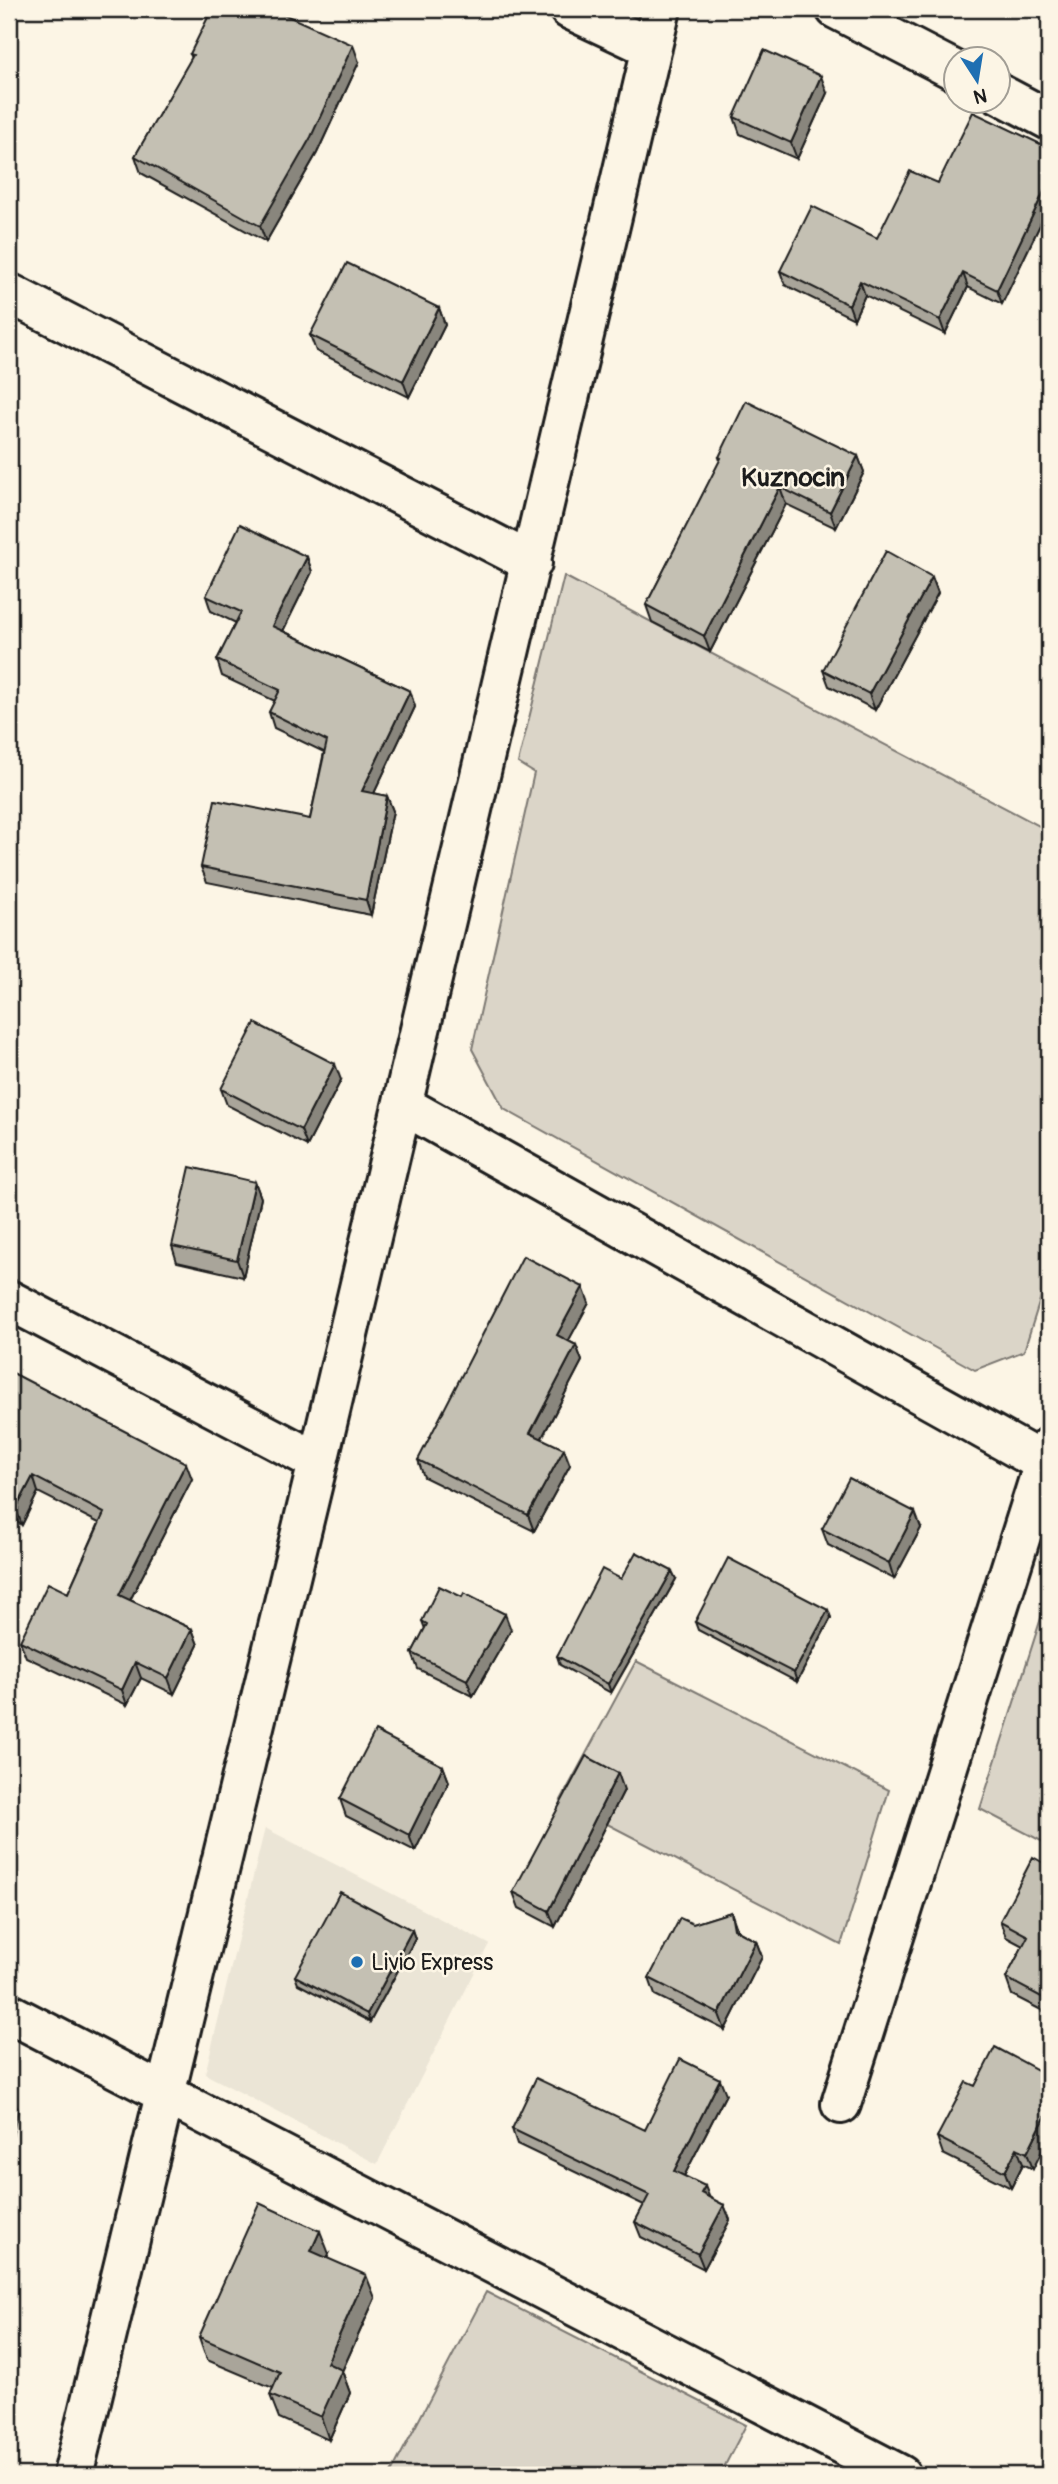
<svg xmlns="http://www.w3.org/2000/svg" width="1058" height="2484" font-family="Pangolin,sans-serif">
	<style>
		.built { fill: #ebe5d6 }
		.green { fill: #dbd5c8; stroke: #7c7872; stroke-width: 2 }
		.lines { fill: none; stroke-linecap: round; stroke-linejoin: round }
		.street-casing { stroke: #1c1c1c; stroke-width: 44 }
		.street { stroke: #fcf5e5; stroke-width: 38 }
		.wall { fill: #a9a59a; stroke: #1c1c1c; stroke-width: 2 }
		.shaded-wall { fill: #89867d; stroke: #1c1c1c; stroke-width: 2 }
		.building { fill: #c4c0b3; stroke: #1c1c1c; stroke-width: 2 }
		.poi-dot { fill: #1f6fb2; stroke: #fcf5e5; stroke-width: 2.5 }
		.labels { text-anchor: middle; stroke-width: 5; stroke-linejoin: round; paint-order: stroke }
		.poi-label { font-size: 23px; fill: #1c1c1c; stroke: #fcf5e5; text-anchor: start }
		.quarter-label { font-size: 26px; font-weight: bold; fill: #1c1c1c; stroke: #fcf5e5 }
	</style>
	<rect width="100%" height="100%" fill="#fcf5e5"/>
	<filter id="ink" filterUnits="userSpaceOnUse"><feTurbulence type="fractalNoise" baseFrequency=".0143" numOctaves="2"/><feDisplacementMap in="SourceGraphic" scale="14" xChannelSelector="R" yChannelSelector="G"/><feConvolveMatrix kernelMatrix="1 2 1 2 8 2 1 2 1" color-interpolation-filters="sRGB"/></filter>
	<g filter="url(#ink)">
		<path class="built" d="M 265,1828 L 489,1944 L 377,2164 L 205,2074 Z"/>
		<path class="green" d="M 564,576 L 1049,831 L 1049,1271 L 1024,1351 L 975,1370 L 504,1109 L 472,1049 L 534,773 L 518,763 Z
			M 1049,1593 L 1049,1845 L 980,1809 Z
			M 636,1661 L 889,1790 L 841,1945 L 561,1800 Z
			M 486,2292 L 746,2425 L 720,2475 L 390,2475 Z"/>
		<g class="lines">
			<g class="street-casing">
				<path id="street" d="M 569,9 L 652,48
					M 836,9 L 956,71
					M 998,93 L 1049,120
					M 9,293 L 532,563
					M 403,1105 L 1049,1466
					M 9,1300 L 318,1462
					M 9,2013 L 901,2475
					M 841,2104 L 1049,1447
					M 73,2475 L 318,1462 L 661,9"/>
			</g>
			<use href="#street" class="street"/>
		</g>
		<path class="wall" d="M 190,54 L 359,62 L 317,153 L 266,242 L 141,173 L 135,156 L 192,58 Z
			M 827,93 L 797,159 L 740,134 L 734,117 Z
			M 1049,148 L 1049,206 L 1002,304 L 968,287 L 945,334 L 865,295 L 854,319 L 785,285 L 780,271 L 877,238 L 938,183 Z
			M 439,308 L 445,325 L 409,397 L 316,351 L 310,335 Z
			M 858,456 L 864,472 L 836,528 L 786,504 L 710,652 L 652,622 L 646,605 L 720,461 L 719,457 Z
			M 307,557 L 312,572 L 283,631 L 410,691 L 415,707 L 374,793 L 387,796 L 393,811 L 371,915 L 207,882 L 201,867 L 310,819 L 324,752 L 274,728 L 269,712 L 275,701 L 222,676 L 217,660 L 236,623 L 211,611 L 206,596 Z
			M 932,577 L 938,593 L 875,710 L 829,686 L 823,670 Z
			M 341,1080 L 307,1146 L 227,1105 L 221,1089 Z
			M 255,1182 L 261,1198 L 243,1277 L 177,1262 L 172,1246 Z
			M 589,1303 L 568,1341 L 576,1345 L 582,1361 L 542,1438 L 570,1465 L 534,1531 L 424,1477 L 418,1460 Z
			M 9,1371 L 192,1479 L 130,1600 L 192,1629 L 198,1645 L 174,1694 L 141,1678 L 127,1705 L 26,1657 L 20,1641 L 68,1593 L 99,1523 L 38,1492 L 22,1525 L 9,1518 Z
			M 921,1528 L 894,1579 L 828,1545 L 822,1529 Z
			M 621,1579 L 676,1579 L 611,1693 L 560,1665 L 557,1656 Z
			M 462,1597 L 511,1630 L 473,1696 L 418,1669 L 412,1653 L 425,1629 L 422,1621 Z
			M 828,1610 L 831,1618 L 797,1682 L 698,1630 L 695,1622 Z
			M 443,1766 L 449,1782 L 415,1851 L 346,1816 L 340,1799 Z
			M 624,1790 L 555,1927 L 519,1908 L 513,1892 Z
			M 1049,1866 L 1049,2014 L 1012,1995 L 1006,1978 L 1023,1946 L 1006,1937 L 1000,1921 Z
			M 731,1912 L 737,1931 L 756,1941 L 762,1957 L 725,2030 L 655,1995 L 649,1978 L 693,1924 Z
			M 412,1930 L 415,1939 L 370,2022 L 298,1984 L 295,1976 Z
			M 1049,2076 L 1033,2169 L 1023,2164 L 1011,2188 L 943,2154 L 937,2137 L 975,2086 Z
			M 726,2094 L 684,2176 L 709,2198 L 724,2205 L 730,2220 L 704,2269 L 641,2237 L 635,2222 L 644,2205 L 517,2144 L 512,2129 L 645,2130 Z
			M 329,2254 L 327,2258 L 375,2298 L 342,2371 L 350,2393 L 329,2440 L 279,2418 L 270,2395 L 273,2388 L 207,2360 L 199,2337 Z"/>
		<path class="shaded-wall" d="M 353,45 L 359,62 L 317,153 L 266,242 L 260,226 Z
			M 821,76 L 827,93 L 797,159 L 791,143 Z
			M 1049,181 L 1049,206 L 1002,304 L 997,290 Z
			M 963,273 L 968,287 L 945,334 L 940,320 Z
			M 860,281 L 865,295 L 854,319 L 849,305 Z
			M 439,308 L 445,325 L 409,397 L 403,381 Z
			M 858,456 L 864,472 L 836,528 L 830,512 Z
			M 780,487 L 786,504 L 710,652 L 704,636 Z
			M 307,557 L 312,572 L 278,641 L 272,626 Z
			M 932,577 L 938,593 L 875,710 L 869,694 Z
			M 410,691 L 415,707 L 368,806 L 362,791 Z
			M 387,796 L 393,811 L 371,915 L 366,900 Z
			M 335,1064 L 341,1080 L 307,1146 L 301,1130 Z
			M 255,1182 L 261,1198 L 243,1277 L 237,1260 Z
			M 583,1287 L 589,1303 L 563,1351 L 557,1335 Z
			M 576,1345 L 582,1361 L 536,1449 L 530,1433 Z
			M 564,1449 L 570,1465 L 534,1531 L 528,1515 Z
			M 186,1463 L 192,1479 L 125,1610 L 119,1595 Z
			M 33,1476 L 38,1492 L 22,1525 L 16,1509 Z
			M 915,1512 L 921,1528 L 894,1579 L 889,1563 Z
			M 672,1571 L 676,1579 L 611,1693 L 608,1684 Z
			M 828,1610 L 831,1618 L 797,1682 L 794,1673 Z
			M 505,1614 L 511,1630 L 473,1696 L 467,1680 Z
			M 192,1629 L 198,1645 L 174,1694 L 168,1678 Z
			M 135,1662 L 141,1678 L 127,1705 L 122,1690 Z
			M 443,1766 L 449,1782 L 415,1851 L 409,1835 Z
			M 618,1773 L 624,1790 L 555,1927 L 549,1911 Z
			M 731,1912 L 737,1929 L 739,1946 L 734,1929 Z
			M 412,1930 L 415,1939 L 370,2022 L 367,2014 Z
			M 756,1941 L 762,1957 L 725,2030 L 719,2014 Z
			M 720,2079 L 726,2094 L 679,2186 L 674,2171 Z
			M 12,2093 L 18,2110 L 9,2151 L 9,2108 Z
			M 1049,2109 L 1049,2137 L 1033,2169 L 1027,2153 Z
			M 1017,2148 L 1023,2164 L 1011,2188 L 1005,2172 Z
			M 705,2186 L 711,2201 L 701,2193 Z
			M 724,2205 L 730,2220 L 704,2269 L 698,2254 Z
			M 320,2231 L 329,2254 L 320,2274 L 311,2251 Z
			M 366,2275 L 375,2298 L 342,2371 L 350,2393 L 329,2440 L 321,2417 L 327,2363 Z"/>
		<path class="building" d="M 212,9 L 272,9 L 353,45 L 311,137 L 260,226 L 135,156 L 193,55 L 190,54 Z
			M 764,50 L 821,76 L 791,143 L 734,117 Z
			M 973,112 L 1049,148 L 1049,181 L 997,290 L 963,273 L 940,320 L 860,281 L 849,305 L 780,271 L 812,206 L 877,238 L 910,171 L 938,183 Z
			M 347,263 L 439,308 L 403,381 L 310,335 Z
			M 746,401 L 858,456 L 830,512 L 780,487 L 704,636 L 646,605 L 721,458 L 719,457 Z
			M 240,524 L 307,557 L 272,626 L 410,691 L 362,791 L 387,796 L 366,900 L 201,867 L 215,800 L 310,819 L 327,741 L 269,712 L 280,690 L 217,660 L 241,612 L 206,596 Z
			M 886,551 L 932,577 L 869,694 L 823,670 Z
			M 255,1023 L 335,1064 L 301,1130 L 221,1089 Z
			M 190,1167 L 255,1182 L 237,1260 L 172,1246 Z
			M 523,1256 L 583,1287 L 557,1335 L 576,1345 L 530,1433 L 564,1449 L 528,1515 L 418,1460 Z
			M 9,1371 L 186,1463 L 119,1595 L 192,1629 L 168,1678 L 135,1662 L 122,1690 L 20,1641 L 48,1583 L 68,1593 L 104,1513 L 33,1476 L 16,1509 L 9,1506 Z
			M 849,1478 L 915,1512 L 889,1563 L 822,1529 Z
			M 636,1552 L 672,1571 L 608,1684 L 557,1656 L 602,1569 L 621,1579 Z
			M 728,1558 L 828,1610 L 794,1673 L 695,1622 Z
			M 439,1586 L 462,1597 L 464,1593 L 505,1614 L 467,1680 L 412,1653 L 427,1624 L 422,1621 Z
			M 375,1731 L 443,1766 L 409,1835 L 340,1799 Z
			M 586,1756 L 618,1773 L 549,1911 L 513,1892 Z
			M 1033,1857 L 1049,1866 L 1049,2001 L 1006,1978 L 1028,1936 L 1000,1921 Z
			M 340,1892 L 412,1930 L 367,2014 L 295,1976 Z
			M 731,1912 L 734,1929 L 756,1941 L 719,2014 L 649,1978 L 680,1918 L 693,1924 Z
			M 995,2047 L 1049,2076 L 1049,2109 L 1027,2153 L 1017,2148 L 1005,2172 L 937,2137 L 966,2082 L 975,2086 Z
			M 680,2059 L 720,2079 L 674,2171 L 705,2186 L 701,2193 L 724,2205 L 698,2254 L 635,2222 L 649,2195 L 512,2129 L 536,2078 L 645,2130 Z
			M 9,2093 L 12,2093 L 9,2108 Z
			M 259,2203 L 320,2231 L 311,2251 L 366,2275 L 327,2363 L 342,2370 L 321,2417 L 270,2395 L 280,2372 L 199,2337 Z"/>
	</g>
	<circle class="poi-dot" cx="357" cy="1962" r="7"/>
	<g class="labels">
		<g class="poi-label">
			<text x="371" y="1970">Livio Express</text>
		</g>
		<g class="quarter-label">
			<text x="793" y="486">Kuznocin</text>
		</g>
	</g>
	<rect width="1058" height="2484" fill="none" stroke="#fcf5e5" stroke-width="35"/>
	<rect x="18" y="18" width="1023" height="2449" fill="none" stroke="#1c1c1c" stroke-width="2.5" filter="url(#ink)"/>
	<g transform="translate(977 80) rotate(168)"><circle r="33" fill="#fcf5e5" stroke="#a29e95" stroke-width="2"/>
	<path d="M0-5L12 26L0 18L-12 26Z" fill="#1f6fb2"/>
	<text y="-10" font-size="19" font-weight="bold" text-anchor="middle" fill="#1c1c1c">N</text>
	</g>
</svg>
